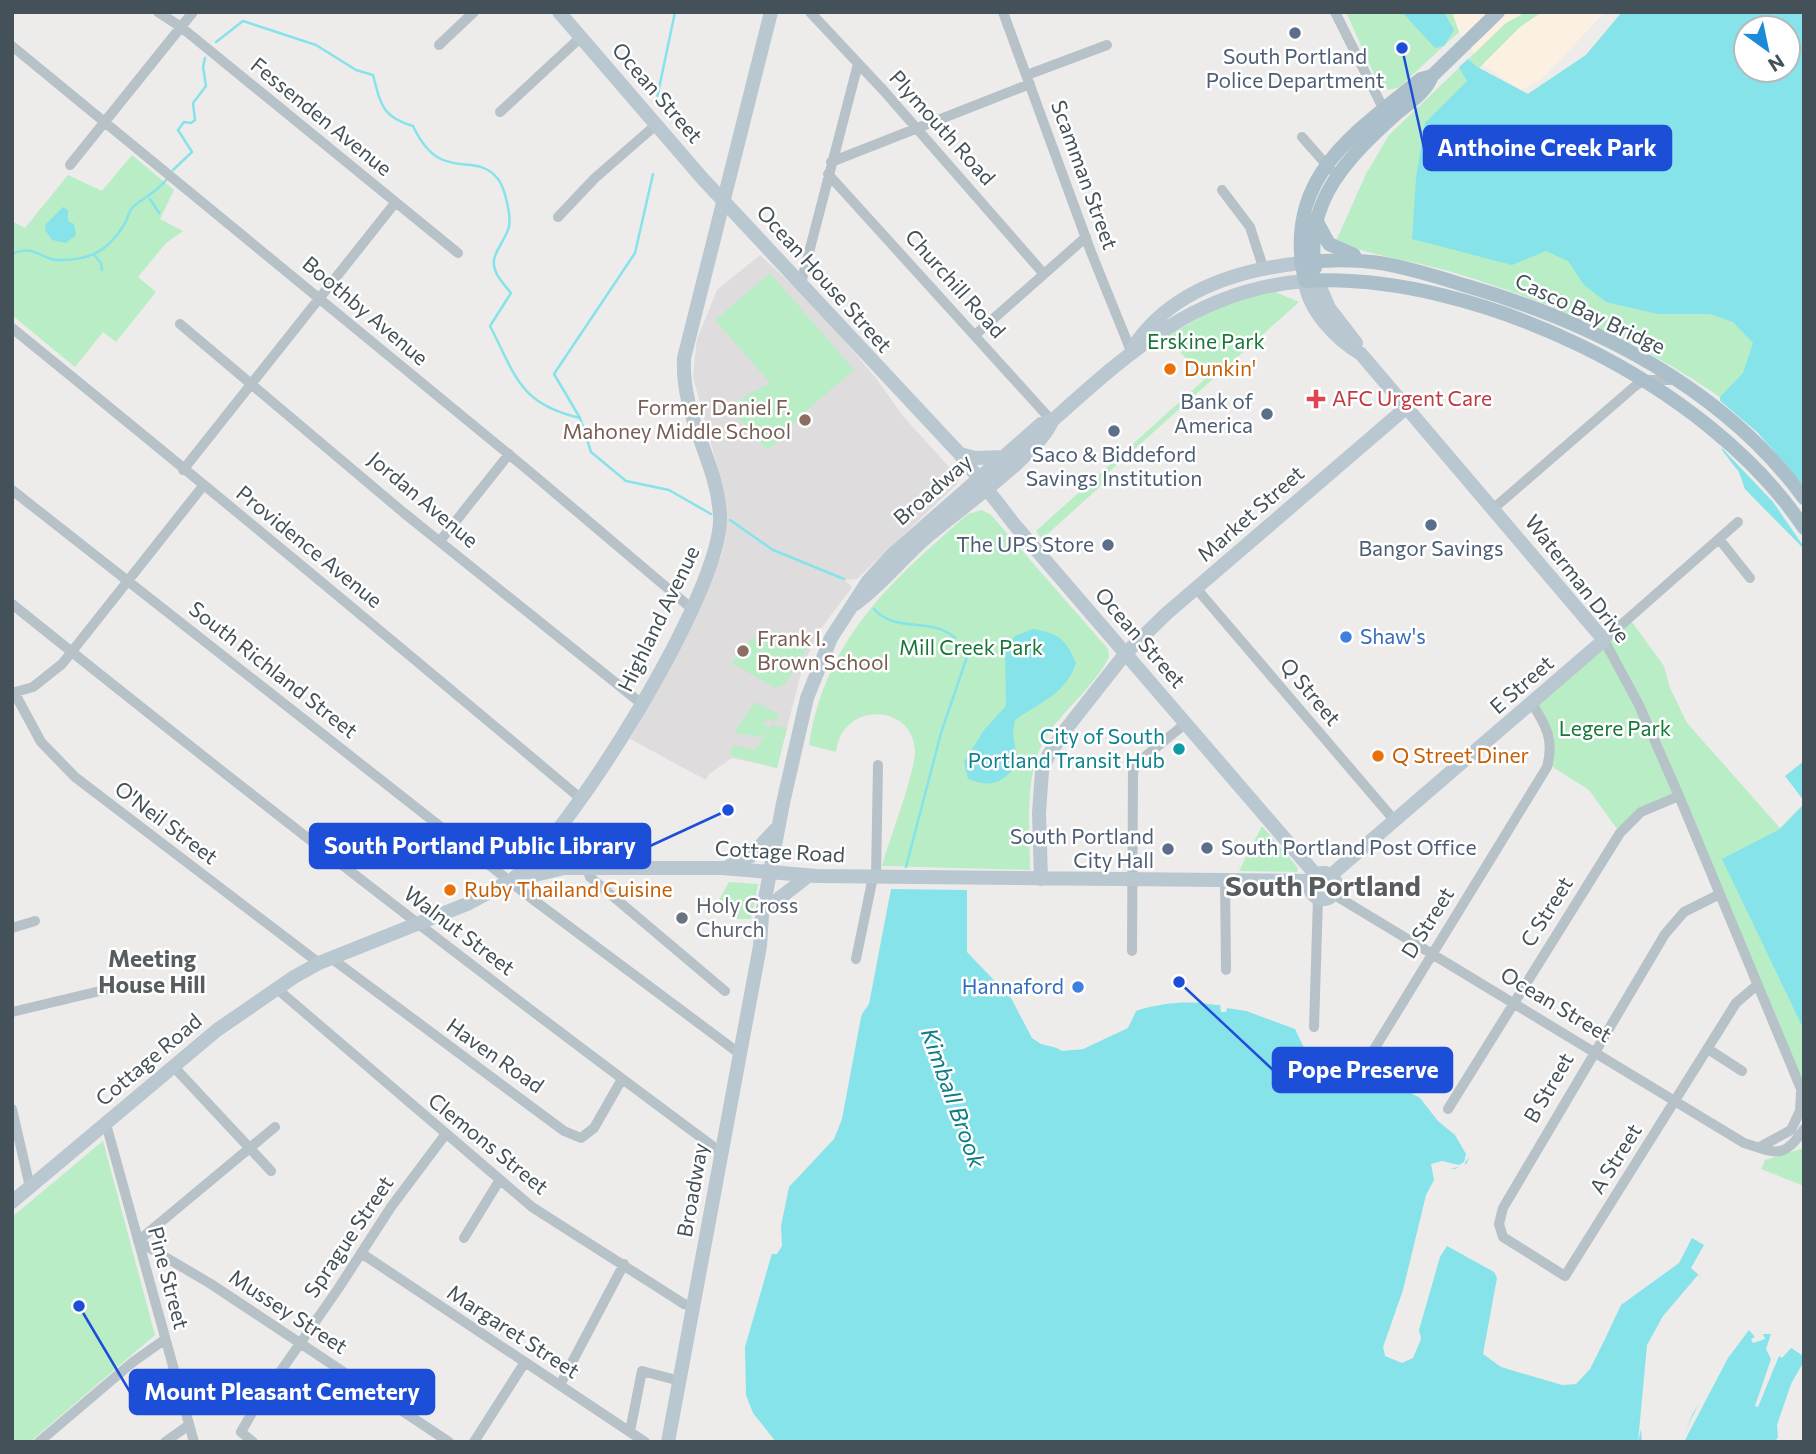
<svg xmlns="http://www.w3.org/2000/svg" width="1816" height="1454" font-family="Commissioner,sans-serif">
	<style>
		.commercial { fill: #fbf0e2 }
		.education { fill: #dfdcdd }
		.green { fill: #b8edc5; fill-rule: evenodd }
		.water { fill: #86e3e9; fill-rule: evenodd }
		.pier { fill: #eeebeb }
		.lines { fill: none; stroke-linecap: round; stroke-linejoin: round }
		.stream { stroke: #86e3e9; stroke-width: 2.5 }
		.street { stroke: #b6c2c8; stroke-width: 10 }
		.secondary { stroke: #b8c7d0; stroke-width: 14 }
		.primary { stroke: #abbfca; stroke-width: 14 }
		.service-dot { fill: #5c6f8a; stroke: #fff; stroke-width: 2.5 }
		.food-dot { fill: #e8710a; stroke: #fff; stroke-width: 2.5 }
		.health-dot { fill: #e0444e; stroke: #fff; stroke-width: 2.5 }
		.education-dot { fill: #8d6e63; stroke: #fff; stroke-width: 2.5 }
		.shop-dot { fill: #3f7fe0; stroke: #fff; stroke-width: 2.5 }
		.culture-dot { fill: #0f9aa8; stroke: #fff; stroke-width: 2.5 }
		.worship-dot { fill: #6b7280; stroke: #fff; stroke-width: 2.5 }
		.labels { text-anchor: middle; stroke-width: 5; stroke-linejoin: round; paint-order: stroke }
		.service-label { font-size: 21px; fill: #4e5e75; stroke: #fff }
		.street-label { font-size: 21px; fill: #445158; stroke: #fff }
		.park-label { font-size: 21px; fill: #187639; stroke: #fff }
		.food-label { font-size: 21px; fill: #c56008; stroke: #fff; text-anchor: start }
		.health-label { font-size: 21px; fill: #be3a42; stroke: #fff; text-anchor: start }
		.education-label { font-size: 21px; fill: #785e54; stroke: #fff; text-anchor: end }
		.shop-label { font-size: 21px; fill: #366cbe; stroke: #fff; text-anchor: start }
		.culture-label { font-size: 21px; fill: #0d838f; stroke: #fff; text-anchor: end }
		.worship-label { font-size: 21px; fill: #5b616d; stroke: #fff; text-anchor: start }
		.neighbourhood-label { font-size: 23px; font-weight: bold; fill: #585d60; stroke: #fff }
		.water-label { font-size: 23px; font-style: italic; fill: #0f7d84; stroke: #fff }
		.district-label { font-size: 28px; font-weight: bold; fill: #585d60; stroke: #fff }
		.leader { fill: none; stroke: #1d4ed8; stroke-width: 2.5 }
		.callout-dot { fill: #1d4ed8; stroke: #fff; stroke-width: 2.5 }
		.callout { fill: #1d4ed8; stroke: #1d4ed8; stroke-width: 2.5 }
		.callout-label { font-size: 23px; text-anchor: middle; font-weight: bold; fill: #fff }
	</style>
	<rect width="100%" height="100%" fill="#eeebeb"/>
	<path class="commercial" d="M 1452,12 L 1602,12 L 1603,14 L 1540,81 L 1521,90 L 1483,65 L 1459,32 Z"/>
	<path class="education" d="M 760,255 L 813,304 L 876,378 L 903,416 L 959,478 L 956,485 L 857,579 L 845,580 L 852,587 L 820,630 L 803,665 L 777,768 L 732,758 L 709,774 L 706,780 L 630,739 L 673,658 L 721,556 L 726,536 L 727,517 L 718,469 L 693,377 L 697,339 L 717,290 Z"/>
	<path class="green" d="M 1346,12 L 1452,12 L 1459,32 L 1399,87 L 1389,90 L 1378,83 Z
		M 1526,12 L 1542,12 L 1520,27 L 1479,68 L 1528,94 L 1586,55 L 1622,12 L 1804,12 L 1804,549 L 1745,489 L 1739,472 L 1722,450 L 1720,397 C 1638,341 1551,302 1455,273 C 1416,261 1374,257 1336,241 L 1366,174 L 1389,135 L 1506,23 ZM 1746,28 L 1788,28 L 1788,70 L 1746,70 Z
		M 132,155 L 174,190 L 160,219 L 183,231 L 166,243 L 138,277 L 156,292 L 116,342 L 103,332 L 75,367 L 12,315 L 12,221 L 25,228 L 68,175 L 102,191 Z
		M 770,273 L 854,370 L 807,410 L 771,448 L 766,449 L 733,412 C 743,394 753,390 771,384 L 715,320 Z
		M 1273,291 L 1299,302 L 1101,479 L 1104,483 L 1042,539 L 1036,531 L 1204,380 L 1167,336 L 1223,305 Z
		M 982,510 L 991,515 L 1108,649 L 1109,657 C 1096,683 1070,705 1052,728 C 1022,768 1030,823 1030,870 L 882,866 C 889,841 915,773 915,751 C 913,703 842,701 836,752 L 809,745 C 826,637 891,582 968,514 Z
		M 1629,618 L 1664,666 L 1670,688 L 1687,723 L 1780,828 L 1804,804 L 1804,1093 L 1679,796 L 1667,799 L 1620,833 L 1589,790 L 1548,764 L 1551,750 L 1532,704 Z
		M 776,631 L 800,637 L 809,645 L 785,684 L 775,688 L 732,663 C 742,644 755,634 776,631 Z
		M 755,702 L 779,714 L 774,722 L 767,718 L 763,724 L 769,728 L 762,737 L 734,733 Z
		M 772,725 L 787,728 L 777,768 L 729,755 L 733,745 L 755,750 Z
		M 1262,826 L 1298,868 L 1297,872 L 1239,871 Z
		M 729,882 L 758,884 L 751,919 L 738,919 L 724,904 L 718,902 Z
		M 103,1141 L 155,1335 L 30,1442 L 12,1442 L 12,1217 Z
		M 1804,1148 L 1804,1186 L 1761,1169 L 1765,1160 Z"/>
	<path class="water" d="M 1402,12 L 1444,12 L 1454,30 L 1444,46 L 1435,48 Z
		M 1622,12 L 1804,12 L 1804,549 L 1745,489 L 1739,472 L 1722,450 L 1720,397 L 1743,373 L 1753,343 L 1733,322 L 1710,314 L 1658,314 L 1606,302 L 1584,285 L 1568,261 L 1546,251 L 1512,265 L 1412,239 L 1416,178 L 1425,123 L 1467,81 L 1459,67 L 1468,59 L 1477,67 L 1528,94 L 1586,55 ZM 1746,28 L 1788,28 L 1788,70 L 1746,70 Z
		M 63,207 L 68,210 L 68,221 L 74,224 L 76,235 L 66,243 L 52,240 L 45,230 L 46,224 Z
		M 1033,629 C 1058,633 1066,639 1076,663 C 1066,694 1040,702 1015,720 L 1013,733 L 1018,766 C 999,783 993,788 968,779 L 964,762 L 984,730 L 1006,706 L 1005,647 L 1015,636 Z
		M 1804,761 L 1804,801 L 1785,776 Z
		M 1804,804 L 1804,1030 L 1722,859 L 1780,829 Z
		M 891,889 L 967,890 L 967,952 L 1011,998 L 1032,1038 L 1041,1044 L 1065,1050 L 1083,1049 L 1128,1028 L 1136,1011 C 1180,997 1219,1002 1263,1015 C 1274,1018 1290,1021 1297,1030 C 1300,1034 1303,1040 1305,1044 L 1357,1062 L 1362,1056 L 1378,1061 L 1425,1092 L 1442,1121 L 1451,1123 L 1471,1149 L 1467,1163 L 1455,1169 L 1438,1168 L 1392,1346 L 1396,1354 L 1402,1354 L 1412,1340 L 1442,1242 L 1501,1272 L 1488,1354 L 1572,1376 L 1586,1364 L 1617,1302 L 1621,1305 L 1679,1263 L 1692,1238 L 1704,1245 L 1691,1268 L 1702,1278 L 1672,1314 L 1651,1346 L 1649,1442 L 776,1442 L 753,1413 L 746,1395 L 745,1347 L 777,1236 L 786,1187 L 829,1137 L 862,1014 L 869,1004 Z
		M 1760,1322 L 1804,1354 L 1804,1369 L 1778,1442 L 1681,1442 L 1693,1413 L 1746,1329 Z"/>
	<path class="pier" d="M 1717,398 L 1758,433 L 1804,486 L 1804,547 L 1773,502 L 1719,445 Z
		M 1207,999 L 1279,1016 L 1299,1027 L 1307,1042 L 1355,1059 L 1360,1055 L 1360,1062 L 1351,1062 L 1319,1051 L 1308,1056 L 1295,1029 L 1246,1011 L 1227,1008 L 1226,1012 L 1221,1012 L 1220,1005 L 1207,1004 Z
		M 1136,1011 L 1128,1027 L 1083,1049 L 1062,1051 L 1046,1042 L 1082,1046 L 1125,1025 Z
		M 857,1017 L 861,1017 L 842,1119 L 834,1139 L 789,1187 L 781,1226 L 782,1246 L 777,1254 L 771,1254 L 782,1190 L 832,1123 Z
		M 1377,1058 L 1427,1089 L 1444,1118 L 1457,1124 L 1474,1149 L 1463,1166 L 1441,1171 L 1441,1185 L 1433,1202 L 1413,1271 L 1396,1346 L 1398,1351 L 1409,1338 L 1432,1252 L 1442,1239 L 1451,1238 L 1505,1271 L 1492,1351 L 1499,1353 L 1500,1357 L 1509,1356 L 1564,1374 L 1574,1372 L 1585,1359 L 1617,1298 L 1621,1305 L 1605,1339 L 1590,1369 L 1576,1384 L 1562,1385 L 1501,1367 L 1483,1354 L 1497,1278 L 1494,1272 L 1447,1246 L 1440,1257 L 1419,1330 L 1421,1339 L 1413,1358 L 1402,1363 L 1385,1356 L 1383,1347 L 1403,1290 L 1426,1195 L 1434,1180 L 1431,1164 L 1442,1161 L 1459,1165 L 1464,1162 L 1466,1154 L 1455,1135 L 1438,1121 L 1420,1098 L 1370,1070 Z
		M 1698,1275 L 1705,1280 L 1670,1320 L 1655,1347 L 1651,1442 L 1642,1442 L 1641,1429 L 1638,1442 L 1647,1345 L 1663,1316 Z
		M 1758,1319 L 1804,1350 L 1804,1360 L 1802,1355 L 1791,1348 L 1782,1358 L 1779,1356 L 1758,1407 L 1755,1406 L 1771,1359 L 1766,1349 L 1771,1334 L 1763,1334 L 1765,1339 L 1753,1343 L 1751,1339 L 1755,1337 L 1749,1330 L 1728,1358 L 1684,1442 L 1680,1442 L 1721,1358 L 1744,1327 Z
		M 1804,1361 L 1804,1383 L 1796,1407 L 1785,1439 L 1775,1442 L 1778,1437 L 1777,1425 L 1791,1384 Z"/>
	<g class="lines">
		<path class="stream" d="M 216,42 L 243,21 L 316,45 L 356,70 L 373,75 C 381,105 382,117 413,126 C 441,186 475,149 498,179 C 505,188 511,215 509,226 C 507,238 496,248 494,260 C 492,273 504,284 511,293 L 490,326 C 516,376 519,404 580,418
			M 657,98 L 675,12
			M 173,170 L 192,152 L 178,130 L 184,122 L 191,123 L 195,120 L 193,103 L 206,86 L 203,67 L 205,58
			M 653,174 L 635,253 L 554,374 L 580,418 L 591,452 L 626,481 L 669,490 L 711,514
			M 150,199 L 159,213
			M 12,254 C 35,244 40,259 58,260 C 89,261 108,251 124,225 C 128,219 128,211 134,206 C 146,196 157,192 167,179
			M 95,256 L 101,263 L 102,270
			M 730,520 L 773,550 L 844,579
			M 874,609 C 896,634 931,616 955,638
			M 906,867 L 941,733 L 967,657 L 963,646"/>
		<path class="street" d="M 158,12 L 181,27 L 458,253
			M 810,12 L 884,91 L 1043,273
			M 1003,12 L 1091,252 L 1131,351
			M 1335,12 L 1385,112
			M 439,45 L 474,12
			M 12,46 L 529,471 L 691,608
			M 1027,75 L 1107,45
			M 500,112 L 581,37
			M 1302,137 L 1331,170
			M 831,162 L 1030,84
			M 70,165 L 193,12
			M 828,174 L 1052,421
			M 1222,190 L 1250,227 L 1263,267
			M 558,217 L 595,178 L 657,124
			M 801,283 L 858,64
			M 180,324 L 404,513 L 642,704
			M 12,328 C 203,483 392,640 580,798
			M 975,335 L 1086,237
			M 183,470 L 395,203
			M 12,490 L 535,901 L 740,1054
			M 1494,508 L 1634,387 L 1644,380 L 1672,380
			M 1738,522 L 1604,640 L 1639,705 L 1679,796 L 1804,1096
			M 1719,539 L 1750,578
			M 440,541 L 509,454
			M 1196,588 L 1395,821
			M 12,604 C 246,792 481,975 722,1153
			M 14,692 L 41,742 L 75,777 L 319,963
			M 12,693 L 33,687 L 62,664 L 203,486
			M 587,868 L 590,877 L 725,991
			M 876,877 L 878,765
			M 1225,880 L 1226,970
			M 1333,894 L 1744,1143 C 1774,1152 1783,1161 1804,1129
			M 1720,894 L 1684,912 L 1665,934 L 1503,1208 L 1499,1224 L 1503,1237 L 1565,1276 L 1736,1003 L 1757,985
			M 12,928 L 35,921
			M 1132,951 L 1133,771 L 1142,759 L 1186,723
			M 331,958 L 564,1131 L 581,1138 L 594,1128 L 622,1079
			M 856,959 L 873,877
			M 276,988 L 532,1207 L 684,1304 L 694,1306
			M 12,1012 L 104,990
			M 1314,1027 L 1318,898
			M 1708,1049 L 1742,1071
			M 1373,1051 L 1547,767 C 1554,741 1547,726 1532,704
			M 173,1066 L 271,1171
			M 12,1109 L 30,1187
			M 1448,1109 L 1620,833 L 1641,812 L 1679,796
			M 106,1124 L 194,1442
			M 275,1127 L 138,1241 L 211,1284 L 449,1442
			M 1760,1147 L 1791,1130 L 1800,1111 L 1801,1092
			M 464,1238 L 499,1181
			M 361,1253 L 645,1442
			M 560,1385 L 624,1264
			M 630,1431 L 642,1371 L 680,1381
			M 39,1442 L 133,1362 L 164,1340
			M 165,1442 L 189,1425
			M 253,1442 L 241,1432 L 253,1411 L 338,1289 L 391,1207 L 445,1135
			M 474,1442 L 525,1362"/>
		<path class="secondary" d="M 559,12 L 702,178 L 959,453 L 1014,524 L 1316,875
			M 1317,280 L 1329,308 L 1356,343
			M 1132,349 C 1169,291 1236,270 1301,263
			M 960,454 L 975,458 L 1004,457
			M 855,604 C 880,586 899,562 922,541 C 952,514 1039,455 1052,421 C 1129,352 1197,289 1305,281 C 1308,310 1336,339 1361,354 L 1604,640 L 1330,876
			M 729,866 L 751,856 L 775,830
			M1310 886a13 13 0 1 1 26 0a13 13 0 1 1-26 0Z
			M 514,878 C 572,832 723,590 720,517 C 718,461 681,419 684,358 L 771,12
			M 1041,879 L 1039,813 L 1042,771 L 1048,756 L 1066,729 L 1125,654 L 1166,614 L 1407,407
			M 772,904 L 808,876
			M 12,1202 L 217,1030 L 294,977 L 319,963 L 467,904 L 510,881 L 564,868 L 722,868 L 817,876 L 1311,881
			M 668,1442 L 760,946 L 762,915 L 783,803 L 807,698 L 831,638 L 868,581 L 893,554 L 1041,424 L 1052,421"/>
		<path class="primary" d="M 1498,12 L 1432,76 L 1421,79 C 1352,135 1282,179 1305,281 C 1476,271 1709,384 1804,528
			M 1316,220 L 1329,244 L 1354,255
			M 1301,263 C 1367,254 1405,267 1467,286 C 1595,323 1724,389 1804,498
			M 1315,268 C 1304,201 1349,156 1396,114 C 1409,103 1426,92 1432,76"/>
	</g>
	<g class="service-dot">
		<circle cx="1295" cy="33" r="7"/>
		<circle cx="1267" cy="414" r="7"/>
		<circle cx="1114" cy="431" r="7"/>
		<circle cx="1431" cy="525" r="7"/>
		<circle cx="1108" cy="545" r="7"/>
		<circle cx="1207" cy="848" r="7"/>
		<circle cx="1168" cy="849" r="7"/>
	</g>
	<g class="food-dot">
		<circle cx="1170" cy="369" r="7"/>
		<circle cx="1378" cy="756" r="7"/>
		<circle cx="450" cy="890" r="7"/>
	</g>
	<path class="health-dot" d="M1312.5 388.5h7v7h7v7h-7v7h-7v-7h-7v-7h7z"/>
	<g class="education-dot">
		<circle cx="805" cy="420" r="7"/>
		<circle cx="743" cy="651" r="7"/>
	</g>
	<g class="shop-dot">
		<circle cx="1346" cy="637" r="7"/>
		<circle cx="1078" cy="987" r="7"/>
	</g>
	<circle class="culture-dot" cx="1179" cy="749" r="7"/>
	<circle class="worship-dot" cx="682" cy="918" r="7"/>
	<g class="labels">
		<g class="service-label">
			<text x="1295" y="64">South Portland<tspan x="1295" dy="24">Police Department</tspan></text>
			<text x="1253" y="409" text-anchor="end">Bank of<tspan x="1253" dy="24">America</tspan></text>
			<text x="1114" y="462">Saco &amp; Biddeford<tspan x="1114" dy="24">Savings Institution</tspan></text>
			<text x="1094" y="552" text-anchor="end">The UPS Store</text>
			<text x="1431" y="556">Bangor Savings</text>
			<text x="1154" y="844" text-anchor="end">South Portland<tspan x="1154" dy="24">City Hall</tspan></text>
			<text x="1221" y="855" text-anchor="start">South Portland Post Office</text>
		</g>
		<g class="street-label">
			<text transform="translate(657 93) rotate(49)" y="7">Ocean Street</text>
			<text transform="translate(321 117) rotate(39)" y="7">Fessenden Avenue</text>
			<text transform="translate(942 128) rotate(48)" y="7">Plymouth Road</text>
			<text transform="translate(1084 175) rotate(70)" y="7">Scamman Street</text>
			<text transform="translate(824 279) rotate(48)" y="7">Ocean House Street</text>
			<text transform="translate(955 284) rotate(48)" y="7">Churchill Road</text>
			<text transform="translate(365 311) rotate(40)" y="7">Boothby Avenue</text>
			<text transform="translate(1590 314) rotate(25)" y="7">Casco Bay Bridge</text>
			<text transform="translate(933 490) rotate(-41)" y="7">Broadway</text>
			<text transform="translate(423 500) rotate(40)" y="7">Jordan Avenue</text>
			<text transform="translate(1251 514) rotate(-41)" y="7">Market Street</text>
			<text transform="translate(309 547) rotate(39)" y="7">Providence Avenue</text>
			<text transform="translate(1577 579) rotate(52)" y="7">Waterman Drive</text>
			<text transform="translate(659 619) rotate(-64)" y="7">Highland Avenue</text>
			<text transform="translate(1140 638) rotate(49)" y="7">Ocean Street</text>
			<text transform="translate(273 670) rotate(38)" y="7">South Richland Street</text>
			<text transform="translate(1522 685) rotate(-41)" y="7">E Street</text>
			<text transform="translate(1310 692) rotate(50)" y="7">Q Street</text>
			<text transform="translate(166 823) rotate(37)" y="7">O'Neil Street</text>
			<text transform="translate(780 852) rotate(3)" y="7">Cottage Road</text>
			<text transform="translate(1547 912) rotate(-58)" y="7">C Street</text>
			<text transform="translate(1428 923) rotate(-58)" y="7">D Street</text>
			<text transform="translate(459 931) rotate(37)" y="7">Walnut Street</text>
			<text transform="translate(1556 1005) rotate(31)" y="7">Ocean Street</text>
			<text transform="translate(495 1056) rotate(35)" y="7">Haven Road</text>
			<text transform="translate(149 1060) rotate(-40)" y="7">Cottage Road</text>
			<text transform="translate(1549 1088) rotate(-60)" y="7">B Street</text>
			<text transform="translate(488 1144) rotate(39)" y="7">Clemons Street</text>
			<text transform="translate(1616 1159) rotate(-58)" y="7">A Street</text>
			<text transform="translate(693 1190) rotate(-80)" y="7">Broadway</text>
			<text transform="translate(349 1237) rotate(-56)" y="7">Sprague Street</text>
			<text transform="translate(168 1278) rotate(75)" y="7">Pine Street</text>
			<text transform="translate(288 1312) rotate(33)" y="7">Mussey Street</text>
			<text transform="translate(513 1332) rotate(33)" y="7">Margaret Street</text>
		</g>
		<g class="park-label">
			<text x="1206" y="349">Erskine Park</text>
			<text x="971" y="655">Mill Creek Park</text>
			<text x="1615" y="736">Legere Park</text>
		</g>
		<g class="food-label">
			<text x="1184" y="376">Dunkin'</text>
			<text x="1392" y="763">Q Street Diner</text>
			<text x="464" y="897">Ruby Thailand Cuisine</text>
		</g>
		<g class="health-label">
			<text x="1332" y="406">AFC Urgent Care</text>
		</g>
		<g class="education-label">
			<text x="791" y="415">Former Daniel F.<tspan x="791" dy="24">Mahoney Middle School</tspan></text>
			<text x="757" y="646" text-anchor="start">Frank I.<tspan x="757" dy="24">Brown School</tspan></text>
		</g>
		<g class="shop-label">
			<text x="1360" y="644">Shaw's</text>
			<text x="1064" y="994" text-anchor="end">Hannaford</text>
		</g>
		<g class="culture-label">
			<text x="1165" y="744">City of South<tspan x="1165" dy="24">Portland Transit Hub</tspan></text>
		</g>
		<g class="worship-label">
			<text x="696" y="913">Holy Cross<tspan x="696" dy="24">Church</tspan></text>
		</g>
		<g class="neighbourhood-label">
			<text x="152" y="967">Meeting<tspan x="152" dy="26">House Hill</tspan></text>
		</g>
		<g class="water-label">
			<text transform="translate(953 1098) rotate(70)" y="8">Kimball Brook</text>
		</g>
		<g class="district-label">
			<text x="1323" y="896">South Portland</text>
		</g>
	</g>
	<path class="leader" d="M1402 48L1424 148M728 810L650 846M1179 982L1273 1070M79 1306L130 1392"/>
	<g class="callout-dot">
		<circle cx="1402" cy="48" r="7"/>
		<circle cx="728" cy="810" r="7"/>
		<circle cx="1179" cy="982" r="7"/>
		<circle cx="79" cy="1306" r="7"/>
	</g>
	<g class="callout">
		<rect x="1424" y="126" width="247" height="44" rx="7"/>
		<rect x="310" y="824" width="340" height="44" rx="7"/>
		<rect x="1273" y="1048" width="179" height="44" rx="7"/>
		<rect x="130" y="1370" width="304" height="44" rx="7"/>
	</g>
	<g class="callout-label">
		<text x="1547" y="156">Anthoine Creek Park</text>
		<text x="480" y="854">South Portland Public Library</text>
		<text x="1363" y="1078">Pope Preserve</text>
		<text x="282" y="1400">Mount Pleasant Cemetery</text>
	</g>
	<rect width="1816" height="1454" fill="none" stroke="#445158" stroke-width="28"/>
	<g transform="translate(1767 49) rotate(147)"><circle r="33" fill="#ffffff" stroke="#b4b9bc" stroke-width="2"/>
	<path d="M0-5L12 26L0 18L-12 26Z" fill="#1c8ad7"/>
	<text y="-10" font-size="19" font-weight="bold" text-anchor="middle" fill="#445158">N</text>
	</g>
</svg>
